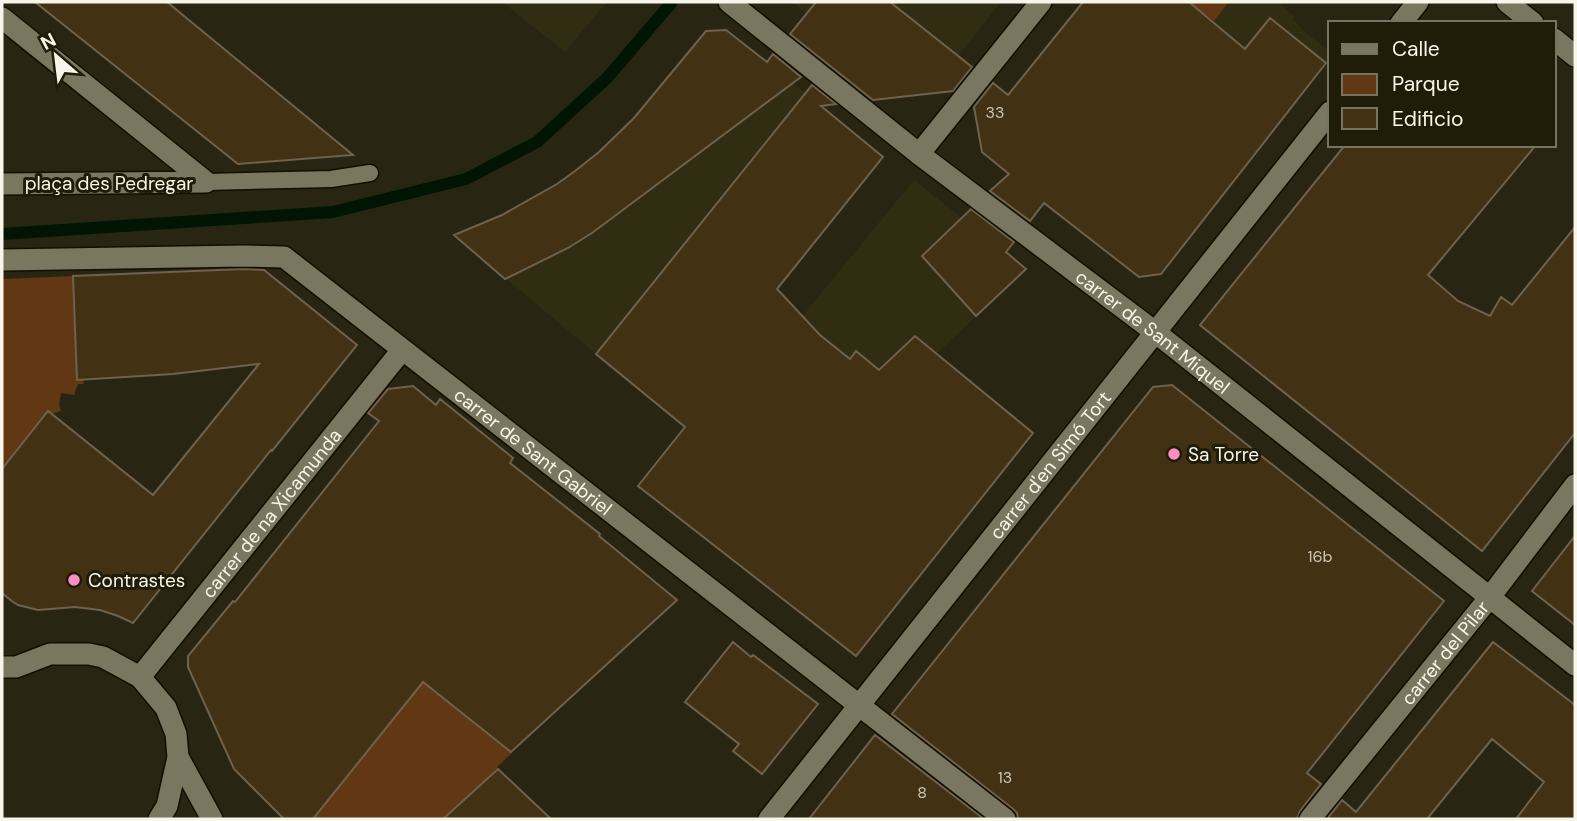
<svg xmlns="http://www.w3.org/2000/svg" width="1577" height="821" font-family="'DM Sans',sans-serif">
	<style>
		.built { fill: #312d12 }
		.green { fill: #613714 }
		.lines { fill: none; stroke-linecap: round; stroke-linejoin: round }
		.stream { stroke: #001603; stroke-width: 12 }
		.building { fill: #423112; stroke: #6e624e; stroke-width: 2 }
		.lane-casing { stroke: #110f00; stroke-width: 19 }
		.street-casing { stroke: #110f00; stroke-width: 24 }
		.secondary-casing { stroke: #110f00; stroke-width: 24 }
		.lane { stroke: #797760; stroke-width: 16 }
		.street { stroke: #797760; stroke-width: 21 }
		.secondary { stroke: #797760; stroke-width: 21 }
		.poi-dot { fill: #fb8fc5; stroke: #1f1c08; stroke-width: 2.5 }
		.labels { text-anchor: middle; stroke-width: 6; stroke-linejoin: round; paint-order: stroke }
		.number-label { font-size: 16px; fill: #cac5b3 }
		.street-label { font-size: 19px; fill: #f7f6e9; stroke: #1f1c08 }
		.poi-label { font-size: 19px; fill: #f7f6e9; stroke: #1f1c08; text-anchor: start }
	</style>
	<rect width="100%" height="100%" fill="#282612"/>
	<path class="built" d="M 502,2 L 607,2 L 565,52 Z
		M 792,2 L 1001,2 L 928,94 L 909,96 Z
		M 1229,2 L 1283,2 L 1281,5 L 1295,17 L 1293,19 L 1305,32 L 1330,52 L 1330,58 L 1242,169 L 1205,55 L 1224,31 L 1214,21 Z
		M 726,30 L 805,93 L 596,354 L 454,235 L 502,215 L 557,184 L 575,171 L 599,152 L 634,118 L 706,31 Z
		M 914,180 L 1026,269 L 895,393 L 769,357 Z"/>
	<path class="green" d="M 1189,2 L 1229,2 L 1214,21 Z
		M 73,276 L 77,374 L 83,380 L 84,384 L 78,384 L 74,395 L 61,393 L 59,405 L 61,411 L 52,414 L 47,412 L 2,469 L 2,279 Z
		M 423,682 L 512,753 L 497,767 L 498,769 L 443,819 L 314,819 Z"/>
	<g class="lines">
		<path class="stream" d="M 2,234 L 333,212 L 466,179 L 537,142 L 607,78 L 672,2"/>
	</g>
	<path class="building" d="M 35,2 L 167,2 L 353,155 L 238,164 Z
		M 816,2 L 890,2 L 972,67 L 953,91 L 873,100 L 790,34 Z
		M 1083,2 L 1189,2 L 1245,49 L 1270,18 L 1326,63 L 1161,274 L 1139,277 L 1044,203 L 1030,221 L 990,191 L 1009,174 L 982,152 L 974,107 L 993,83 L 1008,95 Z
		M 726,30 L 767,62 L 773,54 L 801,77 L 592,233 L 568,248 L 505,279 L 454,235 L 502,215 L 557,184 L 575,171 L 599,152 L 634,118 L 706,31 Z
		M 812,85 L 836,104 L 821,106 L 883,157 L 777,289 L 820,335 L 850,359 L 856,351 L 879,370 L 915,336 L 1033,433 L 856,656 L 638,486 L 685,427 L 596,354 Z
		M 1345,145 L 1536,145 L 1428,275 L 1458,301 L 1490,316 L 1501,297 L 1512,305 L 1575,227 L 1575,433 L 1482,551 L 1200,325 Z
		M 971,209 L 1014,242 L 1006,252 L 1026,269 L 976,316 L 922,256 Z
		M 243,269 L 264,270 L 357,345 L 272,451 L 271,450 L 133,623 L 118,616 L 100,610 L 75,607 L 38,610 L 18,605 L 13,602 L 2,593 L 2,469 L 48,411 L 153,495 L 259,364 L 173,374 L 77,380 L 73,276 Z
		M 1172,385 L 1444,601 L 1307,773 L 1321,784 L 1300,811 L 1297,819 L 1018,819 L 1017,813 L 1013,809 L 892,714 L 1153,387 Z
		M 413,386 L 436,405 L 440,399 L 513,458 L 510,463 L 600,534 L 599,536 L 677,600 L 511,752 L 423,682 L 313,819 L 284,819 L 234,769 L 188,667 L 188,656 L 233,601 L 235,602 L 379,421 L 368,413 L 388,389 Z
		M 1575,536 L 1575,625 L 1532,591 Z
		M 733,642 L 751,657 L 753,655 L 818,704 L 762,774 L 733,751 L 739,744 L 685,702 Z
		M 1493,642 L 1575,705 L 1575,819 L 1516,819 L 1544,782 L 1492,739 L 1427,819 L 1327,819 L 1342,800 L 1356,812 Z
		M 875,735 L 984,819 L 809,819 Z
		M 498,769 L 551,819 L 443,819 Z"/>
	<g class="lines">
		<g class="lane-casing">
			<path id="lane" d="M 206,182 L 331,179 L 370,173"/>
		</g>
		<g class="street-casing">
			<g id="street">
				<path id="s1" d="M 729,2 L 919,154 L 1155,332 L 1575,665"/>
				<path d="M 1507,2 L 1533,23"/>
				<path d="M 2,18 L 206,182 L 2,184"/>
				<path d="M 1401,23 L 1418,2"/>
				<path d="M 1554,39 L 1575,56"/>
				<path d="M 919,154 L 1041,2"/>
				<path id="s2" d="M 2,260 L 243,256 L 284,257 L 1005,819"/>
				<path id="s3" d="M 140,677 L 402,350"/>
				<path id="s4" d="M 769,819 L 1330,112"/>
				<path id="s5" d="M 1310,819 L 1490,597 L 1575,485"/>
			</g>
		</g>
		<g class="secondary-casing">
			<path id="secondary" d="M 2,667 L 16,667 L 50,654 L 89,654 L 103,657 L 140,677 L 166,708 L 176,734 L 178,757 L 167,806 L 159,819
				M 178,757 L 212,819"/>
		</g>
		<use href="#lane" class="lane"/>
		<use href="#street" class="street"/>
		<use href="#secondary" class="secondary"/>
	</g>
	<g class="poi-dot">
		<circle cx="1174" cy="454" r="7"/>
		<circle cx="74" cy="580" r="7"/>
	</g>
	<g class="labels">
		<g class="number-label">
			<text x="995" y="118">33</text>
			<text x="1320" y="562">16b</text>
			<text x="1005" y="783">13</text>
			<text x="922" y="798">8</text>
		</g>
		<g class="street-label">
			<text x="109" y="190">plaça des Pedregar</text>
			<text dy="7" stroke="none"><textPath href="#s1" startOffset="537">carrer de Sant Miquel</textPath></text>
			<text dy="7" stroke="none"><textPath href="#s2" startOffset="598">carrer de Sant Gabriel</textPath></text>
			<text dy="7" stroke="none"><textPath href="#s4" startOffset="452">carrer d'en Simó Tort</textPath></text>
			<text dy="7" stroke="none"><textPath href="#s3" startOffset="210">carrer de na Xicamunda</textPath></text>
			<text dy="7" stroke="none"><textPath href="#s5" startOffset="214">carrer del Pilar</textPath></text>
		</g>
		<g class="poi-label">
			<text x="1188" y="461">Sa Torre</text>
			<text x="88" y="587">Contrastes</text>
		</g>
	</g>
	<rect width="1577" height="821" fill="none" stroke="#f7f6e9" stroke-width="7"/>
	<rect x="1328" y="21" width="228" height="126" fill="#1f1c08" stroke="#757362" stroke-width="2"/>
	<rect x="1342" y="44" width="35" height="10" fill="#797760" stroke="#757362" stroke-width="2"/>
	<text x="1392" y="56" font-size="21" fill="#f7f6e9">Calle</text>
	<rect x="1342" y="74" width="35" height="21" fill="#613714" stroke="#757362" stroke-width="2"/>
	<text x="1392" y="91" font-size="21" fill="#f7f6e9">Parque</text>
	<rect x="1342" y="108" width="35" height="21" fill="#423112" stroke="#757362" stroke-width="2"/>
	<text x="1392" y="126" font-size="21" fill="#f7f6e9">Edificio</text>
	<g transform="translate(56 56) rotate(332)" stroke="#1f1c08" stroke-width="5" paint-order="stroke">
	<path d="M0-5L12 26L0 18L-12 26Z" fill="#f7f6e9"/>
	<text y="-10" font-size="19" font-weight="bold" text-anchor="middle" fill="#f7f6e9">N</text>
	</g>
</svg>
